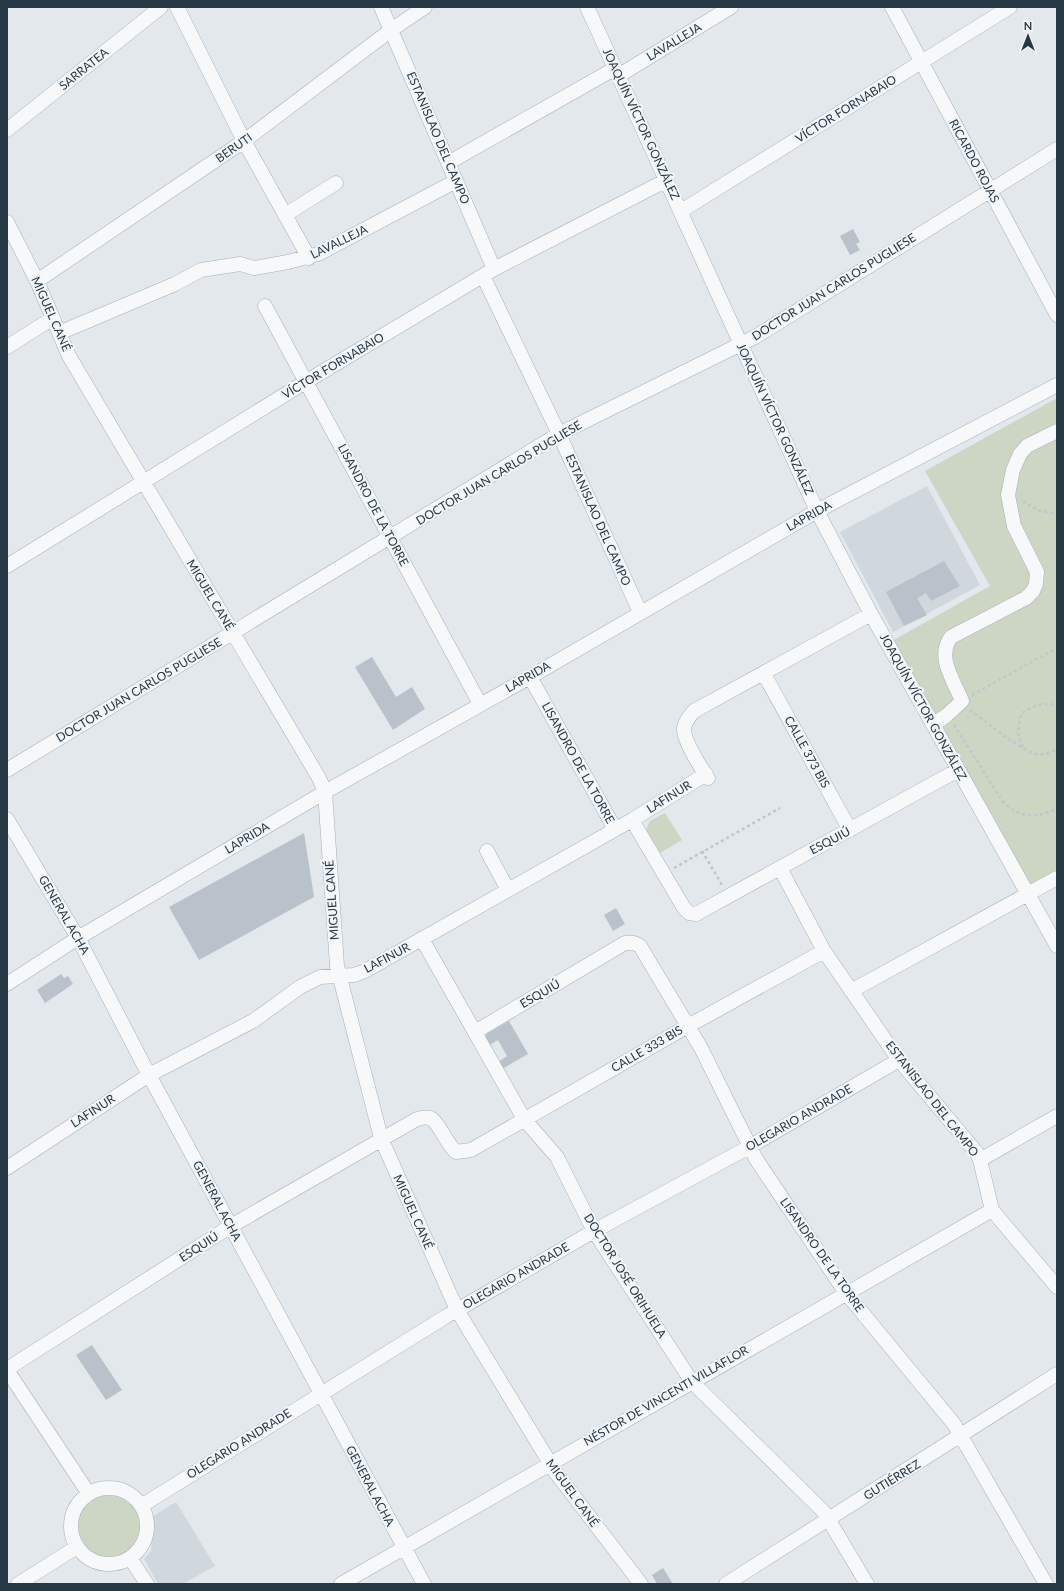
<svg xmlns="http://www.w3.org/2000/svg" width="1064" height="1591" font-family="Lato,sans-serif">
	<style>
		.built { fill: #d0d8de }
		.green { fill: #ccd6c3 }
		.building { fill: #b9c2ca }
		.lines { fill: none; stroke-linecap: round; stroke-linejoin: round }
		.minor-casing { stroke: #a6b0b7; stroke-width: 15 }
		.path { stroke: #c0c6cb; stroke-width: 2.5; stroke-dasharray: 3 3; stroke-linecap: butt }
		.minor { stroke: #f6f8fa; stroke-width: 14 }
		.labels { text-anchor: middle; stroke-width: 4; stroke-linejoin: round; paint-order: stroke }
		.street-label { font-size: 12px; fill: #283946; stroke: #f2f6f9 }
	</style>
	<rect width="100%" height="100%" fill="#e2e8ec"/>
	<path class="built" d="M 927,486 L 980,585 L 893,632 L 840,532 Z
		M 176,1502 L 215,1566 L 183,1584 L 158,1584 L 144,1559 L 151,1551 L 153,1516 Z"/>
	<path class="green" d="M 1057,398 L 1057,870 L 1029,886 L 892,641 L 990,586 L 925,471 Z
		M 665,813 L 682,840 L 660,853 L 646,830 L 650,821 Z
		M78 1525a32 32 0 1 1 64 0a32 32 0 1 1-64 0Z"/>
	<path class="building" d="M 853,229 L 860,242 L 856,244 L 860,250 L 850,255 L 840,236 Z
		M 944,561 L 960,586 L 931,601 L 926,593 L 917,598 L 927,615 L 904,626 L 886,592 Z
		M 372,657 L 396,697 L 412,687 L 425,709 L 393,730 L 355,667 Z
		M 304,833 L 314,897 L 199,960 L 169,907 Z
		M 616,908 L 625,924 L 613,931 L 604,915 Z
		M 61,974 L 64,978 L 68,976 L 73,984 L 45,1003 L 37,990 Z
		M 509,1021 L 528,1054 L 502,1069 L 498,1062 L 507,1056 L 498,1040 L 488,1046 L 484,1039 L 487,1034 Z
		M 92,1345 L 122,1390 L 106,1400 L 76,1355 Z
		M 663,1568 L 673,1584 L 657,1584 L 652,1575 Z"/>
	<g class="lines">
		<g class="minor-casing">
			<path id="minor" d="M 177,7 L 244,141 L 309,258
				M 381,7 L 494,269
				M 587,7 L 817,511 L 871,614 L 1057,946
				M 892,7 L 1057,315
				M 618,76 L 731,7
				M 7,130 L 161,7
				M 448,163 L 614,69
				M 681,211 L 1010,7
				M 285,215 L 336,183
				M 7,222 L 37,281 L 69,356 L 319,778 L 325,792 L 337,966 L 381,1138 L 457,1310 L 556,1473 L 641,1584
				M 483,276 L 559,434 L 640,612
				M 37,281 L 244,141 L 391,30 L 425,7
				M 265,306 L 480,704
				M 59,333 L 175,284 L 201,270 L 240,264 L 254,268 L 288,262 L 318,254 L 456,181
				M 7,347 L 53,318
				M 7,566 L 307,381 L 494,269 L 667,180
				M 764,674 L 850,830
				M 530,677 L 615,829
				M 933,725 L 947,715 L 962,701 C 954,681 936,657 951,637 L 1026,598 L 1033,591 L 1036,584 L 1037,572 L 1014,526 L 1008,495 L 1013,470 L 1020,454 L 1027,446 L 1057,431
				M 7,770 L 559,434 L 755,337 L 1057,149
				M 708,778 C 701,768 684,741 684,730 C 684,722 689,717 694,711 L 871,614
				M 7,819 L 78,938 L 149,1075 L 424,1584
				M 632,820 L 684,908 L 689,913 L 696,914 L 958,770
				M 487,851 L 508,890
				M 780,868 L 824,951 L 899,1060 L 977,1153 L 980,1160 L 992,1210 L 1057,1287
				M 422,939 L 524,1119 L 557,1157 L 594,1231 L 692,1382 L 824,1512 L 867,1584
				M 7,984 L 78,938 L 325,792 L 530,677 L 817,511 L 1057,385
				M 851,991 L 1057,878
				M 475,1032 L 625,943 L 634,943 L 640,946 L 701,1048 L 756,1159 L 846,1293 L 954,1424 L 1046,1584
				M 980,1160 L 1057,1116
				M 7,1168 L 149,1075 L 253,1021 L 300,987 L 320,977 L 354,975 L 365,971 L 632,820 L 706,774
				M 7,1369 L 231,1226 L 417,1119 C 422,1118 429,1116 433,1120 C 441,1127 446,1143 456,1152 L 471,1150 L 688,1026 L 824,951
				M 7,1370 L 89,1494
				M71 1526a38 38 0 1 1 76 0a38 38 0 1 1-76 0Z
				M 141,1506 L 445,1317 L 594,1231 L 749,1147 L 899,1060
				M 130,1558 L 147,1584
				M 18,1584 L 77,1547
				M 341,1584 L 992,1210
				M 726,1584 L 1057,1374"/>
		</g>
		<path class="path" d="M 1023,501 L 1037,510 L 1057,514
			M 972,695 L 1057,648
			M 970,710 C 987,722 1014,746 1033,753 C 1041,756 1050,753 1057,749
			M 954,725 L 1003,802 C 1020,818 1037,819 1057,808
			M 1023,747 L 1018,734 L 1021,714 C 1032,706 1043,701 1057,706
			M 702,851 L 722,885
			M 674,868 L 780,808"/>
		<use href="#minor" class="minor"/>
	</g>
	<g class="labels">
		<g class="street-label">
			<text transform="translate(674 42) rotate(-31)" y="4">LAVALLEJA</text>
			<text transform="translate(84 69) rotate(-39)" y="4">SARRATEA</text>
			<text transform="translate(846 109) rotate(-32)" y="4">VÍCTOR FORNABAIO</text>
			<text transform="translate(641 124) rotate(65)" y="4">JOAQUÍN VÍCTOR GONZÁLEZ</text>
			<text transform="translate(438 138) rotate(67)" y="4">ESTANISLAO DEL CAMPO</text>
			<text transform="translate(234 148) rotate(-35)" y="4">BERUTI</text>
			<text transform="translate(974 161) rotate(62)" y="4">RICARDO ROJAS</text>
			<text transform="translate(339 242) rotate(-26)" y="4">LAVALLEJA</text>
			<text transform="translate(834 287) rotate(-32)" y="4">DOCTOR JUAN CARLOS PUGLIESE</text>
			<text transform="translate(51 314) rotate(66)" y="4">MIGUEL CANÉ</text>
			<text transform="translate(333 366) rotate(-31)" y="4">VÍCTOR FORNABAIO</text>
			<text transform="translate(775 419) rotate(65)" y="4">JOAQUÍN VÍCTOR GONZÁLEZ</text>
			<text transform="translate(499 473) rotate(-31)" y="4">DOCTOR JUAN CARLOS PUGLIESE</text>
			<text transform="translate(373 505) rotate(62)" y="4">LISANDRO DE LA TORRE</text>
			<text transform="translate(809 516) rotate(-29)" y="4">LAPRIDA</text>
			<text transform="translate(598 520) rotate(66)" y="4">ESTANISLAO DEL CAMPO</text>
			<text transform="translate(210 595) rotate(59)" y="4">MIGUEL CANÉ</text>
			<text transform="translate(528 677) rotate(-30)" y="4">LAPRIDA</text>
			<text transform="translate(139 690) rotate(-31)" y="4">DOCTOR JUAN CARLOS PUGLIESE</text>
			<text transform="translate(923 707) rotate(61)" y="4">JOAQUÍN VÍCTOR GONZÁLEZ</text>
			<text transform="translate(807 752) rotate(61)" y="4">CALLE 373 BIS</text>
			<text transform="translate(578 763) rotate(61)" y="4">LISANDRO DE LA TORRE</text>
			<text transform="translate(669 797) rotate(-32)" y="4">LAFINUR</text>
			<text transform="translate(247 838) rotate(-31)" y="4">LAPRIDA</text>
			<text transform="translate(830 841) rotate(-28)" y="4">ESQUIÚ</text>
			<text transform="translate(332 900) rotate(-94)" y="4">MIGUEL CANÉ</text>
			<text transform="translate(64 915) rotate(60)" y="4">GENERAL ACHA</text>
			<text transform="translate(387 958) rotate(-28)" y="4">LAFINUR</text>
			<text transform="translate(540 994) rotate(-30)" y="4">ESQUIÚ</text>
			<text transform="translate(647 1049) rotate(-30)" y="4">CALLE 333 BIS</text>
			<text transform="translate(932 1099) rotate(52)" y="4">ESTANISLAO DEL CAMPO</text>
			<text transform="translate(93 1111) rotate(-33)" y="4">LAFINUR</text>
			<text transform="translate(799 1118) rotate(-30)" y="4">OLEGARIO ANDRADE</text>
			<text transform="translate(217 1201) rotate(62)" y="4">GENERAL ACHA</text>
			<text transform="translate(413 1212) rotate(66)" y="4">MIGUEL CANÉ</text>
			<text transform="translate(199 1247) rotate(-33)" y="4">ESQUIÚ</text>
			<text transform="translate(822 1255) rotate(55)" y="4">LISANDRO DE LA TORRE</text>
			<text transform="translate(516 1276) rotate(-30)" y="4">OLEGARIO ANDRADE</text>
			<text transform="translate(625 1276) rotate(58)" y="4">DOCTOR JOSÉ ORIHUELA</text>
			<text transform="translate(666 1396) rotate(-30)" y="4">NÉSTOR DE VINCENTI VILLAFLOR</text>
			<text transform="translate(239 1444) rotate(-32)" y="4">OLEGARIO ANDRADE</text>
			<text transform="translate(892 1480) rotate(-32)" y="4">GUTIÉRREZ</text>
			<text transform="translate(370 1486) rotate(62)" y="4">GENERAL ACHA</text>
			<text transform="translate(572 1493) rotate(54)" y="4">MIGUEL CANÉ</text>
		</g>
	</g>
	<rect width="1064" height="1591" fill="none" stroke="#283946" stroke-width="16"/>
	<g transform="translate(1028 36)" stroke="#f2f6f9" stroke-width="3" paint-order="stroke">
	<path d="M0-3L7 15L0 10L-7 15Z" fill="#283946"/>
	<text y="-6" font-size="11" font-weight="bold" text-anchor="middle" fill="#283946">N</text>
	</g>
</svg>
